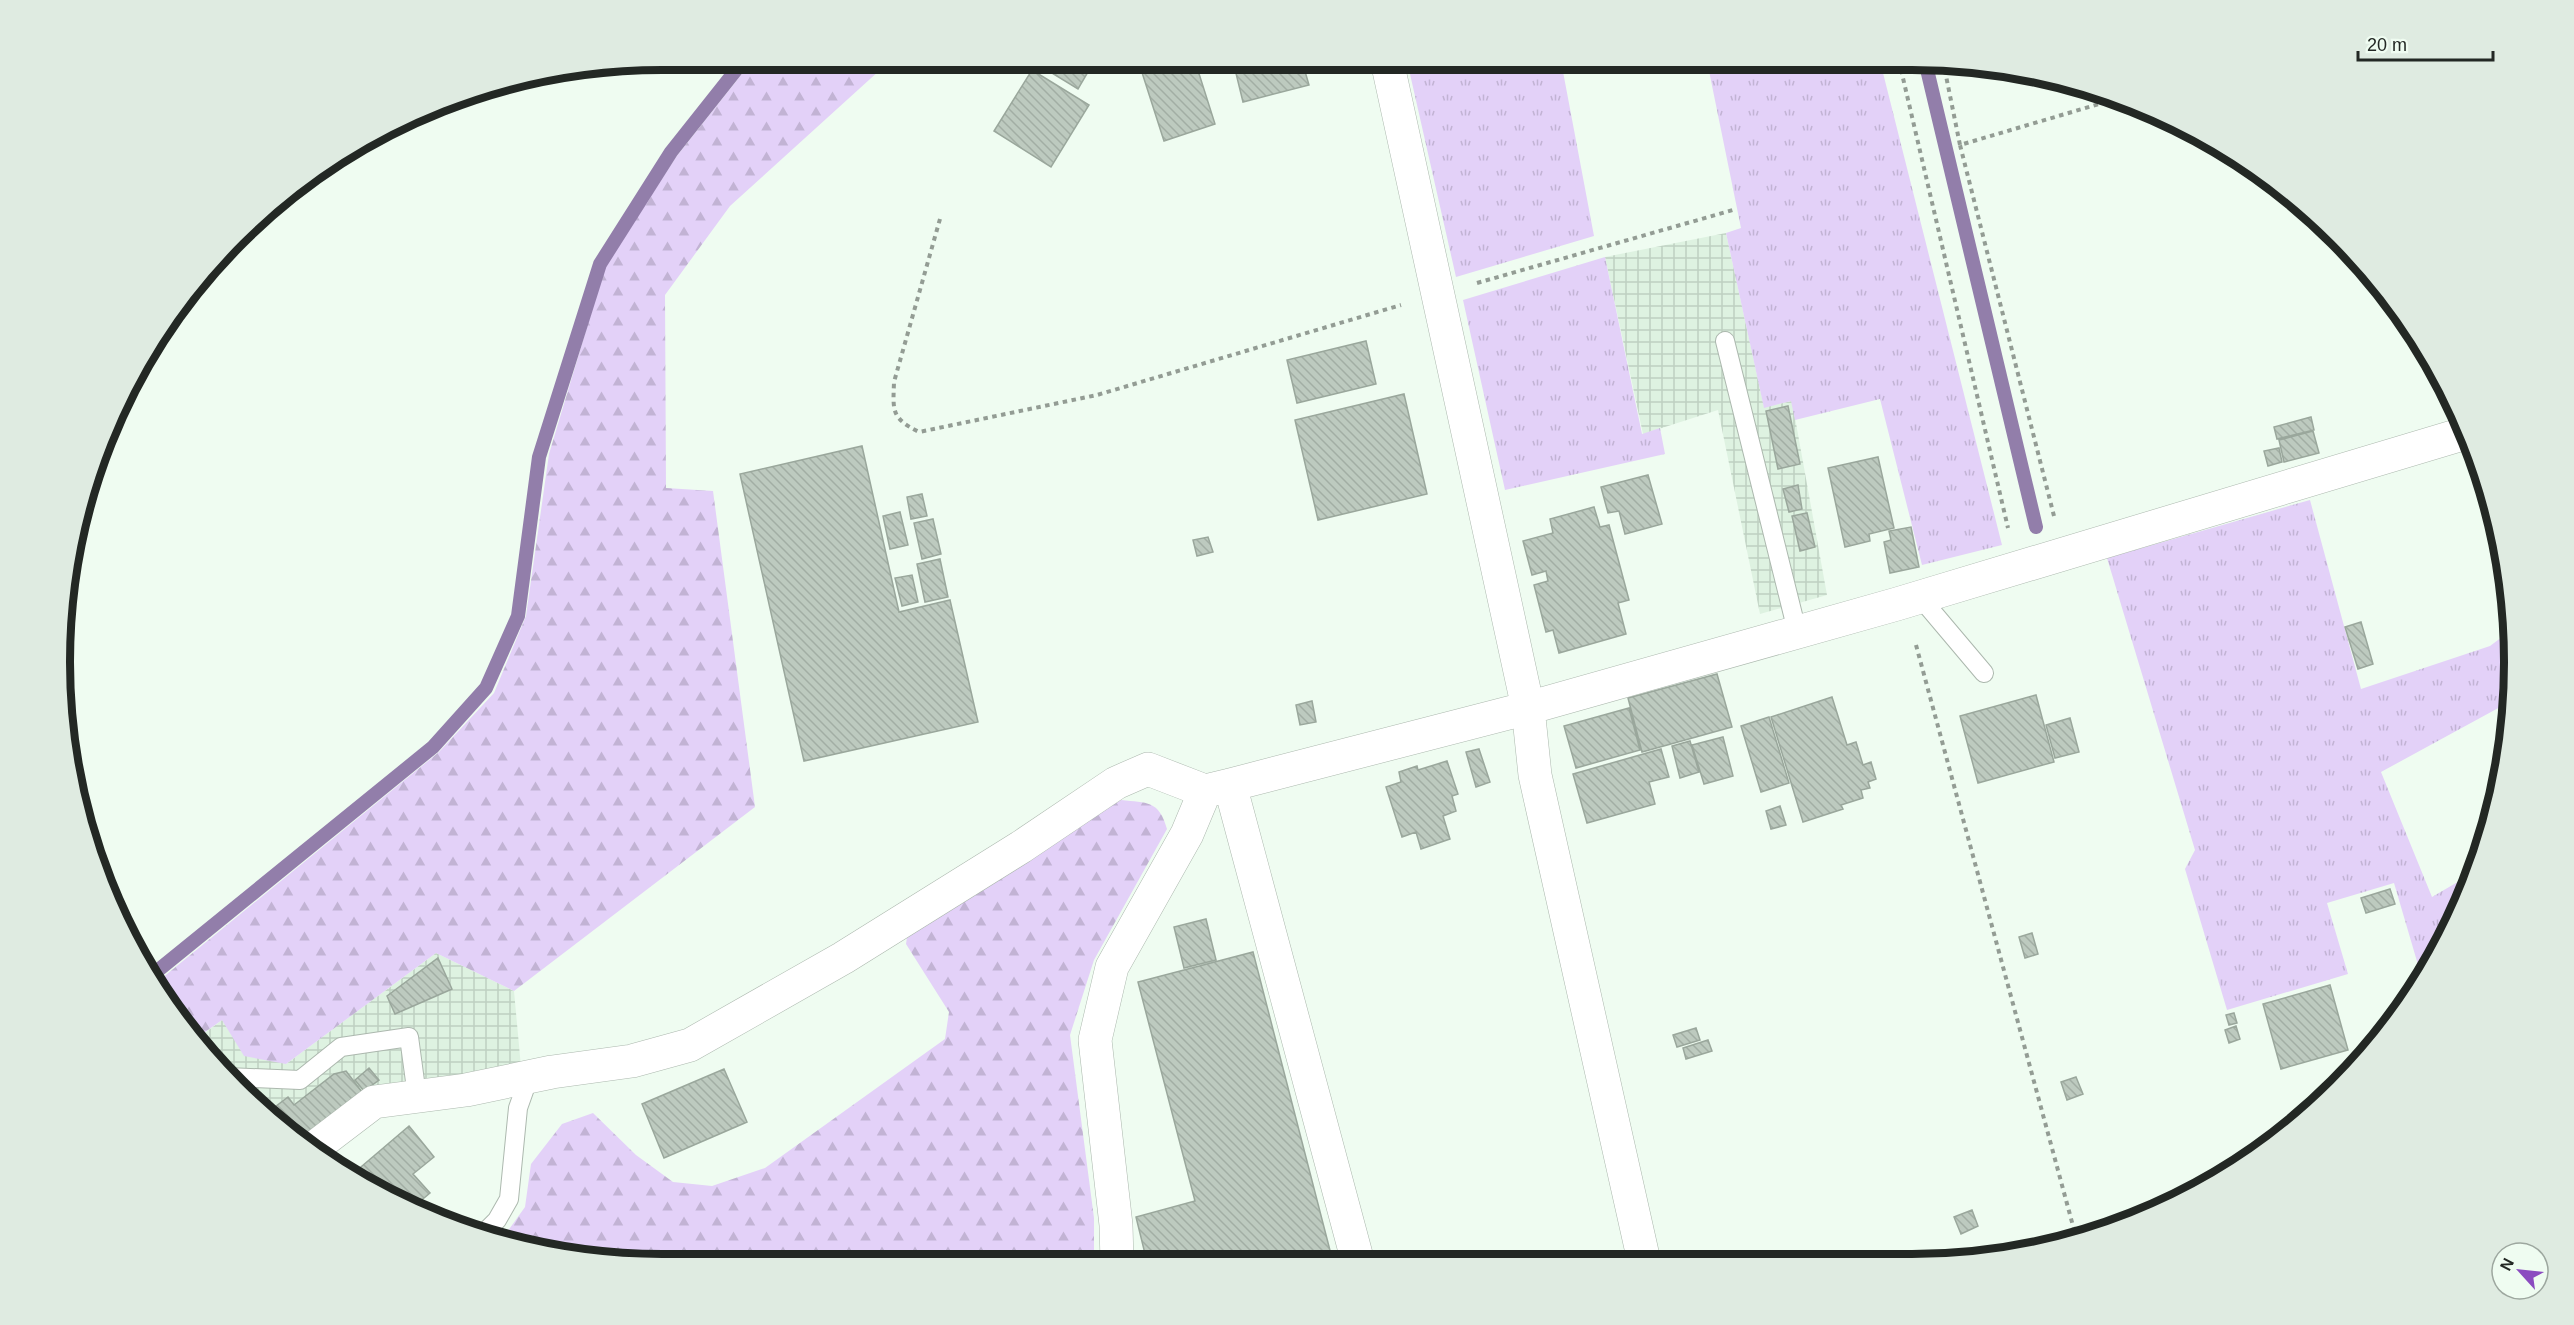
<svg xmlns="http://www.w3.org/2000/svg" width="2574" height="1325" font-family="Helvetica,sans-serif">
	<style>
		.industrial { fill: url(#industrial-grid) }
		.grass { fill: url(#grass-tufts) }
		.forest { fill: url(#forest-firs) }
		.lines { fill: none; stroke-linecap: round; stroke-linejoin: round }
		.stream { stroke: #927eaa; stroke-width: 14 }
		.building { fill: url(#building-back-hatch); stroke: #9aa79c; stroke-width: 1.5 }
		.lane-casing { stroke: #acb8ae; stroke-width: 20 }
		.street-casing { stroke: #acb8ae; stroke-width: 34 }
		.path { stroke: #939c94; stroke-width: 4; stroke-dasharray: 4.5 4.5; stroke-linecap: butt }
		.lane { stroke: #fff; stroke-width: 18 }
		.street { stroke: #fff; stroke-width: 33 }
		.rim { fill: none; stroke: #232824; stroke-width: 8 }
	</style>
	<defs>
		<pattern id="industrial-grid" width="8" height="8" patternUnits="userSpaceOnUse" patternTransform="scale(1.5)"><rect width="8" height="8" fill="#def2e1"/><path d="M0 4h8M4 0v8" fill="none" stroke="#bed0c1"/></pattern>
		<pattern id="grass-tufts" width="24" height="20" patternUnits="userSpaceOnUse" patternTransform="scale(1.5)"><rect width="24" height="20" fill="#e3d1f8"/><path d="M3 7l-1-3M5 7V3M7 7l1-3M15 17l-1-3M17 17v-4M19 17l1-3" fill="none" stroke="#c2b3d4"/></pattern>
		<pattern id="forest-firs" width="22" height="20" patternUnits="userSpaceOnUse" patternTransform="scale(1.5)"><rect width="22" height="20" fill="#e3d1f8"/><path d="M5 1l3.5 6h-7zM16 11l3.5 6h-7z" fill="#c2b3d4"/></pattern>
		<pattern id="building-back-hatch" width="6" height="6" patternUnits="userSpaceOnUse" patternTransform="scale(1.5)"><rect width="6" height="6" fill="#bdcabf"/><path d="M-1 5l2 2M0 0l6 6M5-1l2 2" fill="none" stroke="#a2aea4"/></pattern>
	</defs>
	<rect width="100%" height="100%" fill="#effcf1"/>
	<path class="industrial" d="M 1726,233 L 1764,407 L 1792,401 L 1827,595 L 1760,614 L 1718,410 L 1643,434 L 1605,257 Z
		M 436,953 L 514,991 L 521,1067 L 303,1143 L 237,1089 L 194,1041 L 222,1020 L 286,1064 Z"/>
	<path class="grass" d="M 1465,61 L 1561,61 L 1594,236 L 1456,277 L 1410,74 Z
		M 1707,61 L 1880,61 L 2002,545 L 1922,565 L 1880,399 L 1795,420 L 1791,401 L 1764,408 L 1726,233 L 1741,228 Z
		M 1605,257 L 1642,434 L 1660,428 L 1665,454 L 1505,490 L 1463,300 Z
		M 2310,500 L 2361,689 L 2490,646 L 2510,631 L 2513,700 L 2381,772 L 2432,897 L 2473,873 L 2452,929 L 2421,975 L 2394,883 L 2327,903 L 2348,974 L 2227,1010 L 2185,869 L 2195,850 L 2107,558 Z"/>
	<path class="forest" d="M 753,60 L 891,60 L 730,206 L 665,295 L 666,488 L 713,491 L 755,807 L 514,991 L 436,953 L 286,1064 L 244,1056 L 222,1020 L 194,1040 L 184,1029 L 156,983 L 439,752 L 494,693 L 526,616 L 549,454 L 605,267 L 676,157 Z
		M 1121,800 C 1147,803 1159,800 1167,829 L 1094,960 L 1070,1035 L 1094,1218 L 1094,1262 L 623,1264 L 500,1242 L 525,1207 L 531,1164 L 562,1124 L 593,1113 L 636,1155 L 673,1182 L 712,1186 L 765,1168 L 945,1039 L 949,1012 L 906,944 L 908,931 Z"/>
	<g class="lines">
		<path class="stream" d="M 1925,61 L 2036,527
			M 151,976 L 433,747 L 486,688 L 518,616 L 539,457 L 600,264 L 671,152 L 744,60"/>
	</g>
	<path class="building" d="M 1046,60 L 1095,60 L 1078,89 L 1042,67 Z
		M 1138,60 L 1195,61 L 1215,124 L 1164,141 Z
		M 1233,61 L 1302,61 L 1309,85 L 1243,102 Z
		M 1032,70 L 1089,105 L 1051,167 L 994,131 Z
		M 1366,341 L 1376,384 L 1297,403 L 1287,360 Z
		M 1404,394 L 1427,494 L 1318,520 L 1295,420 Z
		M 1788,406 L 1800,464 L 1778,469 L 1766,411 Z
		M 2311,417 L 2314,430 L 2277,439 L 2274,427 Z
		M 2313,431 L 2319,453 L 2284,462 L 2279,440 Z
		M 862,446 L 899,612 L 950,600 L 978,722 L 804,761 L 740,474 Z
		M 2279,448 L 2282,462 L 2268,466 L 2264,451 Z
		M 1878,457 L 1894,528 L 1869,534 L 1870,541 L 1845,547 L 1828,468 Z
		M 1648,475 L 1662,524 L 1625,534 L 1619,511 L 1608,513 L 1601,487 Z
		M 1798,485 L 1802,509 L 1789,512 L 1783,489 Z
		M 922,494 L 927,516 L 911,519 L 907,497 Z
		M 1594,507 L 1600,527 L 1609,525 L 1629,600 L 1618,603 L 1626,634 L 1559,653 L 1553,630 L 1546,632 L 1534,585 L 1548,581 L 1546,571 L 1532,575 L 1523,541 L 1553,533 L 1550,519 Z
		M 900,512 L 908,545 L 890,549 L 883,516 Z
		M 1807,513 L 1815,547 L 1800,551 L 1792,516 Z
		M 933,519 L 941,554 L 922,559 L 914,523 Z
		M 1911,527 L 1919,567 L 1890,573 L 1884,542 L 1891,540 L 1889,531 Z
		M 1208,537 L 1213,552 L 1197,556 L 1193,540 Z
		M 940,559 L 948,597 L 925,602 L 917,564 Z
		M 912,575 L 918,602 L 902,606 L 895,578 Z
		M 2361,622 L 2373,664 L 2358,669 L 2345,627 Z
		M 1717,674 L 1732,727 L 1642,752 L 1628,698 Z
		M 2036,695 L 2054,762 L 1978,783 L 1960,716 Z
		M 1832,697 L 1847,745 L 1856,742 L 1863,765 L 1871,762 L 1876,779 L 1868,782 L 1870,788 L 1861,790 L 1863,798 L 1841,805 L 1843,809 L 1803,822 L 1771,717 Z
		M 1312,701 L 1316,722 L 1300,725 L 1296,705 Z
		M 1629,708 L 1640,750 L 1576,768 L 1564,726 Z
		M 1769,717 L 1789,783 L 1761,792 L 1741,726 Z
		M 2070,718 L 2079,752 L 2055,758 L 2046,725 Z
		M 1723,737 L 1733,776 L 1704,784 L 1692,745 Z
		M 1690,741 L 1699,772 L 1680,778 L 1672,746 Z
		M 1479,749 L 1490,782 L 1476,787 L 1466,752 Z
		M 1661,749 L 1669,777 L 1649,782 L 1655,804 L 1587,823 L 1573,774 Z
		M 1447,761 L 1458,794 L 1452,796 L 1456,811 L 1443,816 L 1450,839 L 1421,849 L 1416,832 L 1402,837 L 1386,787 L 1401,782 L 1399,772 L 1417,766 L 1418,770 Z
		M 1780,806 L 1786,825 L 1771,829 L 1766,811 Z
		M 2390,889 L 2395,904 L 2366,913 L 2361,898 Z
		M 1206,919 L 1216,960 L 1184,968 L 1174,927 Z
		M 2032,933 L 2038,954 L 2025,958 L 2019,937 Z
		M 1253,952 L 1333,1262 L 1147,1262 L 1136,1217 L 1195,1201 L 1138,982 Z
		M 438,958 L 452,989 L 395,1014 L 387,996 Z
		M 2330,985 L 2348,1050 L 2281,1069 L 2263,1004 Z
		M 2234,1013 L 2237,1023 L 2229,1025 L 2226,1015 Z
		M 2236,1026 L 2240,1039 L 2229,1043 L 2225,1030 Z
		M 1696,1028 L 1700,1040 L 1677,1047 L 1673,1035 Z
		M 1708,1040 L 1712,1051 L 1686,1059 L 1683,1048 Z
		M 369,1068 L 379,1080 L 364,1091 L 355,1080 Z
		M 724,1069 L 747,1122 L 664,1158 L 642,1104 Z
		M 346,1071 L 362,1092 L 301,1142 L 267,1113 L 288,1097 L 294,1105 L 334,1074 Z
		M 2076,1077 L 2083,1094 L 2067,1100 L 2061,1082 Z
		M 252,1098 L 257,1104 L 263,1099 L 270,1109 L 266,1112 L 250,1100 Z
		M 409,1126 L 434,1157 L 413,1174 L 430,1193 L 411,1209 L 396,1203 L 343,1172 L 350,1166 L 355,1172 Z
		M 1972,1210 L 1978,1226 L 1961,1234 L 1954,1217 Z"/>
	<g class="lines">
		<g class="lane-casing">
			<path id="lane" d="M 1725,341 L 1797,631
				M 1919,596 L 1984,673
				M 227,1077 L 300,1080 L 341,1047 L 409,1037 L 417,1096
				M 482,1235 L 497,1220 L 509,1199 L 518,1108 L 529,1077"/>
		</g>
		<g class="street-casing">
			<path id="street" d="M 1387,61 L 1528,708 L 1535,775 L 1644,1261
				M 1230,785 L 1358,1262
				M 311,1150 L 374,1102 L 466,1090 L 552,1072 L 632,1061 L 690,1045 L 843,958 L 1021,847 L 1116,783 L 1148,769 L 1205,791 L 1230,785 L 1528,708 L 1897,604 L 2466,433
				M 1117,1262 L 1116,1225 L 1095,1040 L 1112,967 L 1187,834 L 1205,791"/>
		</g>
		<path class="path" d="M 1899,61 L 2008,528
			M 1943,61 L 1960,145
			M 940,219 L 894,382 C 893,411 891,418 919,432 L 1097,395 L 1401,305
			M 1477,283 L 1733,210
			M 2054,516 L 1960,145 L 2116,99
			M 1916,645 L 2076,1237"/>
		<use href="#lane" class="lane"/>
		<use href="#street" class="street"/>
	</g>
	<path d="M0 0H2574V1325H0ZM662 70H1912A592 592 0 0 1 2504 662V662A592 592 0 0 1 1912 1254H662A592 592 0 0 1 70 662V662A592 592 0 0 1 662 70Z" fill="#dfebe1" fill-rule="evenodd"/>
	<path class="rim" d="M662 70H1912A592 592 0 0 1 2504 662V662A592 592 0 0 1 1912 1254H662A592 592 0 0 1 70 662V662A592 592 0 0 1 662 70Z"/>
	<g transform="translate(2520 1271) rotate(297)"><circle r="28" fill="#effcf1" stroke="#9da79f" stroke-width="1.5"/>
	<path d="M0-4.5L10 22L0 15L-10 22Z" fill="#8b4bc0"/>
	<text y="-9" font-size="16" font-weight="bold" text-anchor="middle" fill="#232824">N</text>
	</g>
	<path d="M2358 51v9h135v-9" fill="none" stroke="#232824" stroke-width="3"/>
	<text x="2367" y="51" font-size="18" fill="#232824" stroke="#effcf1" stroke-width="4.5" paint-order="stroke">20 m</text>
</svg>
